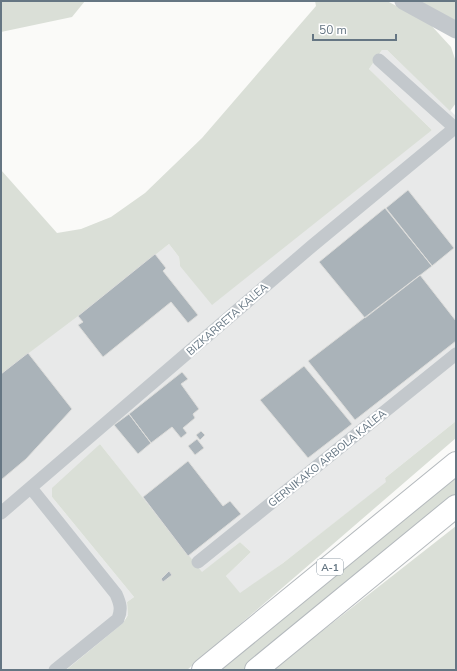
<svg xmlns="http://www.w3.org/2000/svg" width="457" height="671" font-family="'Nunito Sans',sans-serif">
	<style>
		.built { fill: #e8e9e9 }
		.green { fill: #dadfd7 }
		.building { fill: #aab3b9; stroke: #dcdcda }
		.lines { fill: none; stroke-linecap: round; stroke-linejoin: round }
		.motorway-casing { stroke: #b4b9bd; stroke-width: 24 }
		.minor { stroke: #c3c8cc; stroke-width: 13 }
		.tertiary { stroke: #c3c8cc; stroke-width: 17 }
		.motorway { stroke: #fff; stroke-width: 22 }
		.labels { text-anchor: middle; stroke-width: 4; stroke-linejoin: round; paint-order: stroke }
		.shield { fill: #fff; stroke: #939fa8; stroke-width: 1 }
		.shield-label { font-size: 10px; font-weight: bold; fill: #657683 }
		.street-label { font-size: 11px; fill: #657683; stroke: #fff }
	</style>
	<rect width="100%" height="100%" fill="#fafaf8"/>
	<path class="built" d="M 382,50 L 387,50 L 456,116 L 456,421 L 385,478 L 387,482 L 283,563 L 240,594 L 226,576 L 251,552 L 240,542 L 202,573 L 100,444 L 52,497 L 134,597 L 127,602 L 128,615 L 113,631 L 66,670 L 1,670 L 1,374 L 169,244 L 179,257 L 180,266 L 432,130 L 369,69 Z"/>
	<path class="green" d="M 1,1 L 85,1 L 72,17 L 1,32 Z
		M 315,1 L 387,1 L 429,23 L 451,47 L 456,62 L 456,103 L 450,111 L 387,50 L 382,50 L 369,69 L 432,130 L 212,305 L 180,266 L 179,257 L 169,244 L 78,316 L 1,374 L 1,170 L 57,233 L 81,229 L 111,217 L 145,193 L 202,138 L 316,6 Z
		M 420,1 L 456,1 L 456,22 Z
		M 456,421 L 456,438 L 187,670 L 66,670 L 123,623 L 128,615 L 127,602 L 134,597 L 52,497 L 52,488 L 100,444 L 202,572 L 240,542 L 251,552 L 226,576 L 240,593 L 283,563 L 386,482 L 385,478 Z
		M 456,473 L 456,496 L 244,670 L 216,670 Z
		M 456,526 L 456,670 L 274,670 L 289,657 Z"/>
	<path class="building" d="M 408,190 L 454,248 L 432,266 L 386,208 Z
		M 385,208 L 432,266 L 365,318 L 319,262 Z
		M 155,254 L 166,268 L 163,271 L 198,315 L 188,323 L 171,302 L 103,357 L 78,325 L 83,322 L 78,316 Z
		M 420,275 L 456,321 L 456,341 L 355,420 L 308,361 Z
		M 28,353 L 72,409 L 26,459 L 1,480 L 1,374 Z
		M 304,366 L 352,424 L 308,458 L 260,400 Z
		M 182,372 L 188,379 L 181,384 L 199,409 L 193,414 L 195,418 L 183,428 L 187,433 L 181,438 L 172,427 L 151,443 L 129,414 Z
		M 129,414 L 151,443 L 138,454 L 114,425 Z
		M 201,431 L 205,435 L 200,440 L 196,435 Z
		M 197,439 L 204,448 L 195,455 L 188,446 Z
		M 188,461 L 223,506 L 230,501 L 241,514 L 188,556 L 143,497 Z
		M 169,571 L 172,575 L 163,582 L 161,579 Z"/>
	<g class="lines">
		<g class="motorway-casing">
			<path id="motorway" d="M 203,670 L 456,463
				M 256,670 L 456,506"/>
		</g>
		<path class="minor" d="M 379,60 L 456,129
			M 31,488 L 116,594 C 120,603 122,609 118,619 L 55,670
			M 1,513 L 312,246 L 456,127
			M 198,562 L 456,354"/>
		<path class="tertiary" d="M 403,1 L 456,30"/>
		<use href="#motorway" class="motorway"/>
	</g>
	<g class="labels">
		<rect class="shield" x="317" y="559" width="26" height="16" rx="3"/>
		<g class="shield-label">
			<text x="330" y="571">A-1</text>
		</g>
		<g class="street-label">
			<text transform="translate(227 319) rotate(-41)" y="4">BIZKARRETA KALEA</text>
			<text transform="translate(327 458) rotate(-39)" y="4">GERNIKAKO ARBOLA KALEA</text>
		</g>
	</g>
	<rect width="457" height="671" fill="none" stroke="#657683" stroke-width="4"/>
	<path d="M313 34v6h83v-6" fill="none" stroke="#657683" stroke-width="2"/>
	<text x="319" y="34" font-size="12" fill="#657683" stroke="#ffffff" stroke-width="3" paint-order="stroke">50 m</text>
</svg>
